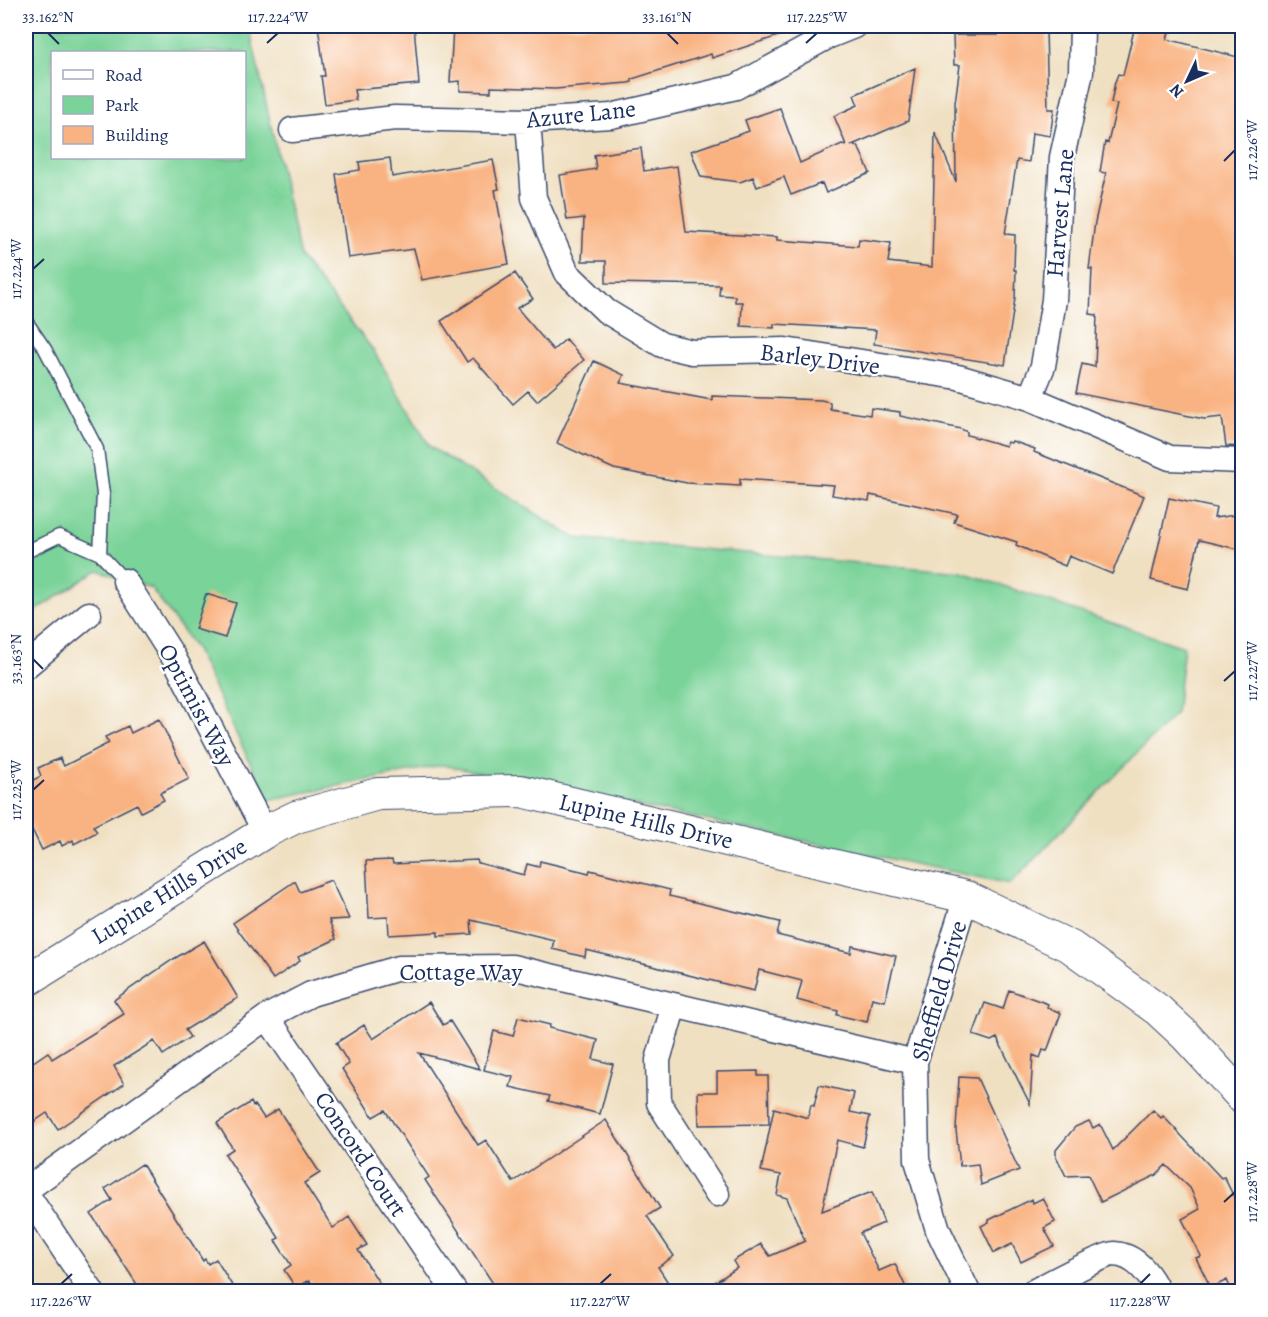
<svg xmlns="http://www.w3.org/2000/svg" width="1268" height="1317" font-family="Alegreya,serif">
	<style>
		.green { fill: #7ad398; stroke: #4a817b; stroke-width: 1.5; fill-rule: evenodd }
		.building { fill: #f9b281 }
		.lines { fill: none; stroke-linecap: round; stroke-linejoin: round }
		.service-casing { stroke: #3b4a6d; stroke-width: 15 }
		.minor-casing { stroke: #3b4a6d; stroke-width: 27 }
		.tertiary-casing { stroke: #3b4a6d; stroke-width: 34 }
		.service { stroke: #fff; stroke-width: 12 }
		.minor { stroke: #fff; stroke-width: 24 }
		.tertiary { stroke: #fff; stroke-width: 32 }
		.ticks { fill: none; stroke: #1b2f5e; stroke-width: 2 }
		.labels { text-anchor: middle; stroke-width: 4.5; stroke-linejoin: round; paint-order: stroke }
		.street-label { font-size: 24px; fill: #1b2f5e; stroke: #fff }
		.neatline { fill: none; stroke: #1b2f5e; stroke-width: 2 }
		.ticks-label { font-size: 15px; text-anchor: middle; fill: #1b2f5e }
	</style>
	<rect width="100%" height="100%" fill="#fff"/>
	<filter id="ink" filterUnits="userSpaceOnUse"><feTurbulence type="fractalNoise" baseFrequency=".0167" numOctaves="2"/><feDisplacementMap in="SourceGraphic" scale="12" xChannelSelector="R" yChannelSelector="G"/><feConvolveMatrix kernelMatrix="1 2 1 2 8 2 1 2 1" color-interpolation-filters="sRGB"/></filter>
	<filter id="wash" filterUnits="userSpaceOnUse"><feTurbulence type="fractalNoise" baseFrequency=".008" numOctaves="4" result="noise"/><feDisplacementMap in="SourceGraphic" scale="24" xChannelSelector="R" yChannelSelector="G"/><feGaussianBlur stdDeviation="1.35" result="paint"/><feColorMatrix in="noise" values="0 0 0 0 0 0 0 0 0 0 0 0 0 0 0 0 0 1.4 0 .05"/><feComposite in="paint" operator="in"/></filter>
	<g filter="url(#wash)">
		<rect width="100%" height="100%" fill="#f0e0c2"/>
		<path class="green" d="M 26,26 L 249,26 L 300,257 L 373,350 L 430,447 L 575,538 L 962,572 L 1184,647 L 1176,713 L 1010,884 L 442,765 L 268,800 L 196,650 L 151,588 L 98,570 L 26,617 ZM 52,52 L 244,52 L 244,158 L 52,158 Z"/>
		<g id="blocks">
			<path class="building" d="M 318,26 L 414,26 L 419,84 L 354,90 L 356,100 L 325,104 L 321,76 L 325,76 Z
				M 453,26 L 796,26 L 796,30 L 712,58 L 711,54 L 632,79 L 632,82 L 628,83 L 555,89 L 491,87 L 491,92 L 460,91 L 460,81 L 450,82 Z
				M 1135,26 L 1171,26 L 1167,39 L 1242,58 L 1242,447 L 1226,446 L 1222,417 L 1204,419 L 1076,393 L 1082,364 L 1095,367 L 1097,315 L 1090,314 L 1092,269 L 1089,269 L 1095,222 L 1106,173 L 1100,172 L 1105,142 L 1108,143 L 1117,104 L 1111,103 L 1115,82 L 1118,74 L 1123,75 Z
				M 998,27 L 1030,27 L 1030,30 L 1046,30 L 1048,109 L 1054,109 L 1050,136 L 1032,133 L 1029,162 L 1017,160 L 1005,234 L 1015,235 L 1014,270 L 1016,270 L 1015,298 L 1005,365 L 874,344 L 876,330 L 774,324 L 774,328 L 741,326 L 742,302 L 735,302 L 735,296 L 719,295 L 720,285 L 606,283 L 606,261 L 582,261 L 584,218 L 567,220 L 560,175 L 596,169 L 594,155 L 641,148 L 644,171 L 677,166 L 686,232 L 777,237 L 777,240 L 858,246 L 859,239 L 891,243 L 888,262 L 932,267 L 935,132 L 956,182 L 955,103 L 960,65 L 954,65 L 953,35 L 998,35 Z
				M 915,68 L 908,121 L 852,145 L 858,146 L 870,173 L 826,193 L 822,183 L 791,195 L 784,177 L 757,187 L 753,177 L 740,182 L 701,177 L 691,151 L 749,131 L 745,120 L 780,108 L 800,163 L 842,144 L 846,145 L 834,116 L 858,105 L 854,95 Z
				M 390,158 L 392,177 L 493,160 L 499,189 L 495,190 L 509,264 L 422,280 L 414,249 L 348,258 L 336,174 L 360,170 L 359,162 Z
				M 515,273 L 533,299 L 517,308 L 553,350 L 566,339 L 584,360 L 537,401 L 528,391 L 513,404 L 473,358 L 467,362 L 441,321 Z
				M 594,361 L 624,375 L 620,383 L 712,400 L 712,396 L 821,400 L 830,402 L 830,409 L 870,415 L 871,408 L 900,412 L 900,416 L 961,429 L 967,432 L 967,435 L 1006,446 L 1007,442 L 1011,443 L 1012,441 L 1035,449 L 1034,452 L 1144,496 L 1112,574 L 1069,556 L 1065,566 L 1016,545 L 1017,542 L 954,522 L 957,514 L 870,495 L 869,501 L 832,495 L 834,485 L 740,479 L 740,486 L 687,483 L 614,469 L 557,443 Z
				M 1169,498 L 1216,508 L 1214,518 L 1242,514 L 1242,550 L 1199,540 L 1188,589 L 1151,580 Z
				M 206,594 L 236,603 L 225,638 L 195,629 Z
				M 159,719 L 189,779 L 160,793 L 164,800 L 141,812 L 137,804 L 93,826 L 97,832 L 74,844 L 73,840 L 62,846 L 60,841 L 42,850 L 26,817 L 26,784 L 41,776 L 38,768 L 60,758 L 64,766 L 109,743 L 105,737 L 128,726 L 131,733 Z
				M 392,860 L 393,864 L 477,860 L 478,863 L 524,875 L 527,864 L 539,867 L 540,861 L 589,873 L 590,870 L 670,890 L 669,896 L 780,922 L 777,935 L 851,953 L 852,946 L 896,956 L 885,1001 L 872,998 L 867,1022 L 837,1015 L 838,1011 L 797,1000 L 802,981 L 759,970 L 754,991 L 586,950 L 585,957 L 552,949 L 554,940 L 471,920 L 472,934 L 438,936 L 438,932 L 389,935 L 388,917 L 369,918 L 366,861 Z
				M 331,880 L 349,919 L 329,920 L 336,939 L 298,957 L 300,961 L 273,979 L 233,923 L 295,881 L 300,892 Z
				M 204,941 L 238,998 L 185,1030 L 190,1037 L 163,1055 L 154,1041 L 114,1066 L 124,1084 L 58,1129 L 47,1113 L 26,1127 L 26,1067 L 48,1052 L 52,1059 L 124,1014 L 114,1000 L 172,960 Z
				M 1009,990 L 1048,1004 L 1047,1007 L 1061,1013 L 1047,1051 L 1043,1050 L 1040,1058 L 1033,1055 L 1030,1104 L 997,1038 L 991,1041 L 973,1035 L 985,1003 L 1003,1009 Z
				M 429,1002 L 443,1025 L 450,1021 L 480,1069 L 419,1053 L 478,1145 L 486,1140 L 513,1182 L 606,1120 L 660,1208 L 647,1216 L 674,1256 L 658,1267 L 669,1284 L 657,1292 L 498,1291 L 425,1180 L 429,1177 L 385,1110 L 373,1117 L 342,1069 L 349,1064 L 336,1043 L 364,1025 L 373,1039 Z
				M 518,1017 L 550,1025 L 549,1028 L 598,1040 L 593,1059 L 613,1064 L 600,1114 L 548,1101 L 550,1096 L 510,1087 L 513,1077 L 484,1070 L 494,1031 L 513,1036 Z
				M 758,1071 L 758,1076 L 768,1076 L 769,1124 L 699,1125 L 698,1092 L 717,1092 L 717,1072 Z
				M 959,1077 L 977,1078 L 1019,1170 L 981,1185 L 978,1164 L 960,1166 L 956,1130 Z
				M 819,1085 L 854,1093 L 850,1112 L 870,1116 L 863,1147 L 837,1140 L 822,1211 L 872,1192 L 884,1223 L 860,1233 L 879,1271 L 895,1264 L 908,1292 L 700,1292 L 737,1268 L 733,1261 L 761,1244 L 770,1256 L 805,1241 L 787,1198 L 777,1195 L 781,1175 L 761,1171 L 774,1108 L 808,1118 L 811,1105 L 814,1106 Z
				M 251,1102 L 253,1106 L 255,1105 L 264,1118 L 278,1109 L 320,1173 L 304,1183 L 333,1228 L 349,1217 L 367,1245 L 358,1250 L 380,1284 L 369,1292 L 317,1292 L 310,1281 L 308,1282 L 307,1281 L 296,1288 L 284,1270 L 291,1265 L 275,1240 L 279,1238 L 225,1154 L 233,1149 L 217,1123 Z
				M 1153,1110 L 1161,1118 L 1163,1116 L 1221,1178 L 1224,1177 L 1234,1197 L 1242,1188 L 1242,1292 L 1232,1292 L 1227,1280 L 1211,1288 L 1196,1258 L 1201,1256 L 1182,1219 L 1200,1209 L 1190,1188 L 1166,1165 L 1156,1175 L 1101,1202 L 1088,1175 L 1066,1176 L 1056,1156 L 1056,1150 L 1075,1127 L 1089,1121 L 1093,1128 L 1100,1124 L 1113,1150 Z
				M 142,1164 L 203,1261 L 205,1259 L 208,1264 L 216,1259 L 236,1292 L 142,1292 L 91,1214 L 112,1200 L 105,1189 Z
				M 1043,1198 L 1055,1222 L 1044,1228 L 1054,1246 L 1021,1262 L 1012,1244 L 994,1253 L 981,1226 L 989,1222 L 989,1220 L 1032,1199 L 1033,1203 Z"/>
		</g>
	</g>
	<g filter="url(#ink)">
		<use href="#blocks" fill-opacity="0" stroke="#3b4a6d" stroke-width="1.5"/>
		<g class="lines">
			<g class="service-casing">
				<path id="service" d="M 26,321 L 45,349 L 97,449 L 103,494 L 100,554
					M 26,552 L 59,536 L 100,554 L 125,581"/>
			</g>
			<g class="minor-casing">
				<path id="minor" d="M 528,121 L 534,198 L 567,273 L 606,311 L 662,345 L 692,352 L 785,350 L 958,377 L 1030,398 L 1170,458 L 1242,461
					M 292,130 L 395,118 L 528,121 L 611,116 L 736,87 L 829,36 L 854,26
					M 1030,398 L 1043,366 L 1054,300 L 1062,157 L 1081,72 L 1082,26
					M 125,581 L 174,658 L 265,832
					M 26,666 L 89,614
					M 966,897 L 915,1062 L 917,1160 L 938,1230 L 968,1292
					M 674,1005 L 658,1060 L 659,1103 L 717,1194
					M 267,1017 L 455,1292
					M 26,1190 L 267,1017 L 311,994 L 399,968 L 512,967 L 915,1062
					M 26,1193 L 92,1292
					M 1033,1292 C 1046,1285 1105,1254 1114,1254 C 1135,1255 1150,1274 1158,1292"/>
			</g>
			<g class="tertiary-casing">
				<path id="tertiary" d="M 26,981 L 265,832 L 296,817 L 378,794 L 521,791 L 966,897 L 1071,947 L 1158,1010 L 1185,1035 L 1242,1097"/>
			</g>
			<use href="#service" class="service"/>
			<use href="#minor" class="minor"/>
			<use href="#tertiary" class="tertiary"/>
		</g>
	</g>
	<path class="ticks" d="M 48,33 L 59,44M 667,33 L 678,44M 267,43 L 278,33M 806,43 L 817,33M 1224,161 L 1235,150M 33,269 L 44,259M 33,659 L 43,669M 1224,681 L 1235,671M 33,790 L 44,780M 1224,1202 L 1235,1192M 61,1284 L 72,1274M 600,1284 L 611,1274M 1140,1284 L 1150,1274"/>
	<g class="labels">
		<g class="street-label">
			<text transform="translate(581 114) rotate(-6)" y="8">Azure Lane</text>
			<text transform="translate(1060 213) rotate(-85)" y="8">Harvest Lane</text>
			<text transform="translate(820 359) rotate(7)" y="8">Barley Drive</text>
			<text transform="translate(197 705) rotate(62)" y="8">Optimist Way</text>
			<text transform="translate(646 821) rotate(13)" y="8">Lupine Hills Drive</text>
			<text transform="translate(169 891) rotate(-32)" y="8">Lupine Hills Drive</text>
			<text x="461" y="980">Cottage Way</text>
			<text transform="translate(939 991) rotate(-74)" y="8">Sheffield Drive</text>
			<text transform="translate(361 1154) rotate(56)" y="8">Concord Court</text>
		</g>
	</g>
	<rect width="1268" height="1317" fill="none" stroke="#fff" stroke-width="66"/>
	<rect x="51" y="51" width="195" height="108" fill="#ffffff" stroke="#a4acbf" stroke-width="1.5"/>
	<rect x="63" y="70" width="30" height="9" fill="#ffffff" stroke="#a4acbf" stroke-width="1.5"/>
	<text x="105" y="81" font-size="18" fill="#1b2f5e">Road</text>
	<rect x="63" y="96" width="30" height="18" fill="#7ad398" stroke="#a4acbf" stroke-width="1.5"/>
	<text x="105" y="111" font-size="18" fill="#1b2f5e">Park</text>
	<rect x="63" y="126" width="30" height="18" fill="#f9b281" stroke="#a4acbf" stroke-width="1.5"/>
	<text x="105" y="141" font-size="18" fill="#1b2f5e">Building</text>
	<g transform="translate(1187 81) rotate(226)" stroke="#ffffff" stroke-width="4.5" paint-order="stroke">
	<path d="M0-4.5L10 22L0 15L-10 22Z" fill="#1b2f5e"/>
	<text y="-9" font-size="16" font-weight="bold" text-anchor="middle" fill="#1b2f5e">N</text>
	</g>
	<rect x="33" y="33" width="1202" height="1251" class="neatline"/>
	<g class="ticks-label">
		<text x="48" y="22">33.162°N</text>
		<text x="278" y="22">117.224°W</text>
		<text x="667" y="22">33.161°N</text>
		<text x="817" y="22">117.225°W</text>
		<text transform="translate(1252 150) rotate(-90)" y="5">117.226°W</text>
		<text transform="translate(16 269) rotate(-90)" y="5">117.224°W</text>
		<text transform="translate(16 659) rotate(-90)" y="5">33.163°N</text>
		<text transform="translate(1252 671) rotate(-90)" y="5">117.227°W</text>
		<text transform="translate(16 790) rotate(-90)" y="5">117.225°W</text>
		<text transform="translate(1252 1192) rotate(-90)" y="5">117.228°W</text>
		<text x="61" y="1306">117.226°W</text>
		<text x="600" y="1306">117.227°W</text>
		<text x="1140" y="1306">117.228°W</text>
	</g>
</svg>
